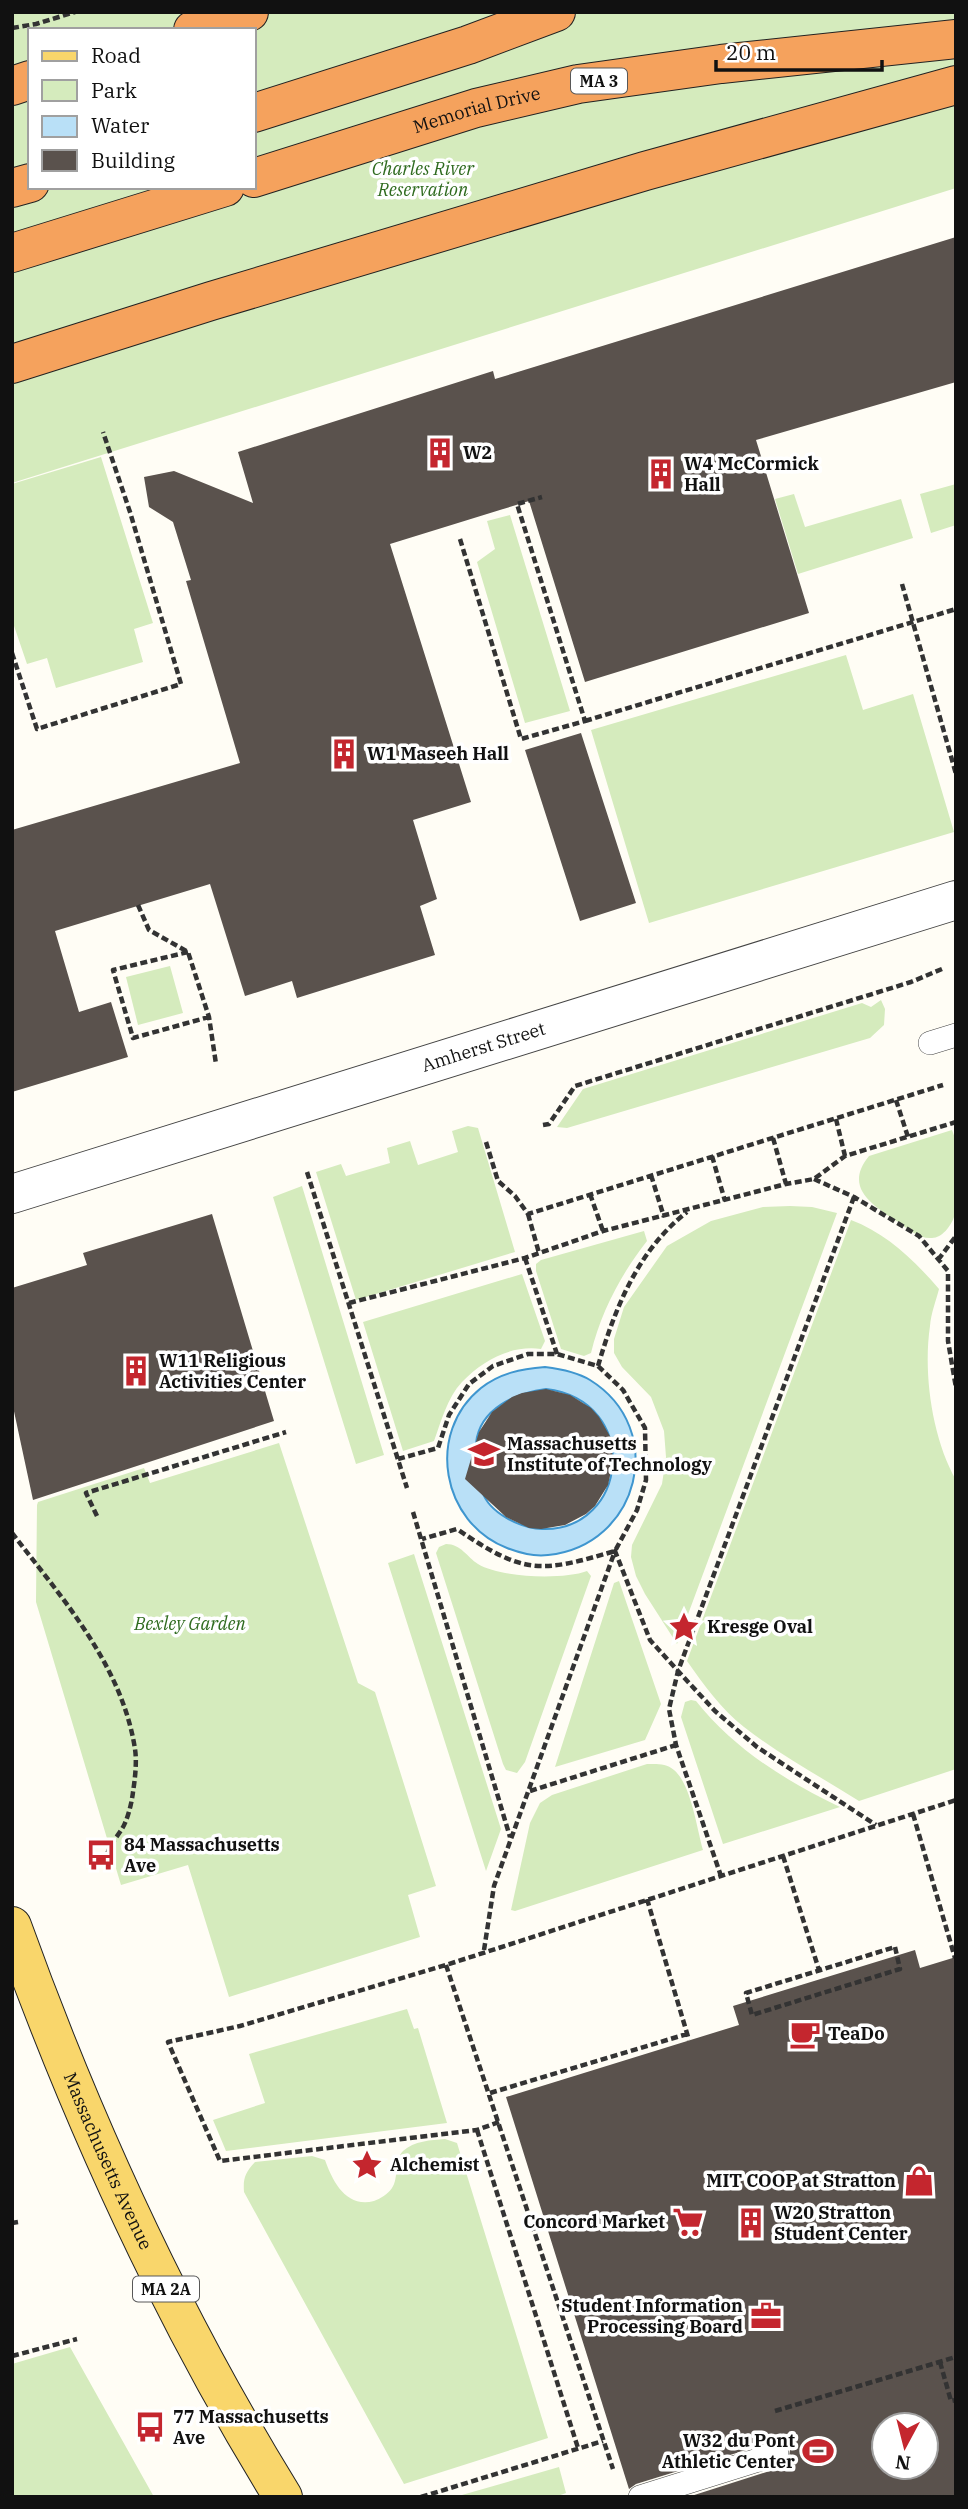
<svg xmlns="http://www.w3.org/2000/svg" width="968" height="2509" font-family="'IBM Plex Serif',serif">
	<style>
		.green { fill: #d5ebbd; fill-rule: evenodd }
		.water { fill: #b9e0f7; stroke: #3f96cf; stroke-width: 2; fill-rule: evenodd }
		.building { fill: #5a524d; fill-rule: evenodd }
		.lines { fill: none; stroke-linecap: round; stroke-linejoin: round }
		.lane-casing { stroke: #444; stroke-width: 24 }
		.street-casing { stroke: #444; stroke-width: 40 }
		.primary-casing { stroke: #222; stroke-width: 40 }
		.highway-casing { stroke: #222; stroke-width: 40 }
		.path { stroke: #333; stroke-width: 4.5; stroke-dasharray: 7 3.5; stroke-linecap: butt }
		.lane { stroke: #fff; stroke-width: 23 }
		.street { stroke: #fff; stroke-width: 38 }
		.primary { stroke: #f9d66b; stroke-width: 38 }
		.highway { stroke: #f5a25d; stroke-width: 38 }
		.labels { text-anchor: middle; stroke-width: 7; stroke-linejoin: round; paint-order: stroke }
		.shield { fill: #fff; stroke: #585858; stroke-width: 2 }
		.shield-label { font-size: 16px; font-weight: bold; fill: #111 }
		.street-label { font-size: 18px; fill: #111; stroke: #fff }
		.park-label { font-size: 18px; font-style: italic; fill: #2f6b1f; stroke: #fff }
		.poi-label { font-size: 18px; font-weight: bold; fill: #111; stroke: #fff; text-anchor: start }
	</style>
	<rect width="100%" height="100%" fill="#fffdf5"/>
	<path class="green" d="M 12,12 L 956,12 L 956,188 L 12,483 ZM 30,30 L 254,30 L 254,187 L 30,187 Z
		M 101,457 L 153,623 L 134,629 L 143,662 L 56,688 L 47,658 L 27,664 L 12,620 L 12,484 Z
		M 956,484 L 956,525 L 931,533 L 920,494 Z
		M 794,494 L 805,527 L 901,499 L 913,538 L 798,574 L 775,499 Z
		M 510,515 L 570,711 L 525,723 L 477,562 L 495,549 L 487,521 Z
		M 846,655 L 863,710 L 913,694 L 954,832 L 649,923 L 591,730 Z
		M 170,966 L 183,1013 L 138,1025 L 126,977 Z
		M 881,1000 L 885,1009 L 884,1025 L 870,1038 L 567,1128 L 557,1127 L 583,1089 L 862,1003 L 871,1007 Z
		M 468,1126 L 478,1128 L 515,1252 L 356,1300 L 316,1172 L 341,1164 L 346,1176 L 390,1163 L 387,1148 L 410,1141 L 418,1165 L 458,1152 L 452,1131 Z
		M 952,1130 L 956,1141 C 956,1157 960,1205 954,1217 C 951,1226 942,1238 932,1238 C 919,1239 908,1229 898,1222 C 873,1205 843,1188 869,1156 Z
		M 302,1186 L 384,1455 L 356,1464 L 273,1197 Z
		M 790,1206 L 812,1207 L 837,1213 L 677,1644 L 645,1594 L 636,1576 L 631,1557 L 632,1545 L 662,1484 L 666,1457 L 664,1431 L 651,1397 L 622,1367 L 614,1353 L 614,1339 L 624,1307 L 667,1246 L 711,1221 L 763,1207 Z
		M 851,1220 C 886,1233 914,1260 939,1289 C 936,1301 931,1313 930,1326 C 923,1373 932,1438 956,1480 L 956,1769 L 859,1801 C 821,1777 780,1755 744,1727 C 721,1709 704,1685 687,1661 Z
		M 644,1231 L 647,1241 C 621,1274 601,1312 591,1353 L 584,1356 L 561,1349 L 536,1271 L 536,1264 L 541,1260 Z
		M 522,1274 L 545,1341 L 541,1349 C 511,1345 483,1360 462,1382 C 447,1398 441,1422 434,1441 L 403,1451 L 363,1322 Z
		M 279,1443 L 358,1683 L 375,1692 L 436,1886 L 408,1895 L 420,1937 L 229,1997 L 188,1865 L 121,1885 L 36,1602 L 37,1505 L 38,1502 L 144,1468 L 150,1483 Z
		M 446,1544 C 461,1544 467,1557 478,1564 C 501,1578 563,1580 587,1571 L 591,1576 L 525,1762 L 517,1773 L 506,1770 L 503,1764 L 436,1553 L 439,1547 Z
		M 414,1554 L 501,1829 L 486,1871 L 388,1563 Z
		M 619,1581 L 661,1704 L 645,1740 L 555,1767 L 614,1583 Z
		M 691,1700 L 696,1701 C 734,1749 786,1781 840,1807 L 723,1844 L 681,1717 L 685,1702 Z
		M 647,1764 C 657,1764 666,1763 674,1770 C 691,1784 697,1829 703,1850 L 515,1911 L 511,1910 L 530,1823 L 540,1803 L 552,1795 Z
		M 407,2009 L 414,2029 L 418,2028 L 447,2123 L 226,2151 L 213,2120 L 265,2103 L 249,2054 Z
		M 445,2139 L 457,2143 L 548,2438 L 404,2484 L 244,2192 C 243,2178 245,2173 255,2162 L 312,2156 L 325,2160 C 333,2182 346,2208 374,2201 C 380,2199 388,2194 392,2188 C 399,2178 394,2160 403,2151 C 414,2141 431,2140 445,2139 Z
		M 70,2347 L 154,2497 L 12,2497 L 12,2364 Z
		M 559,2467 L 566,2493 L 555,2497 L 455,2497 Z"/>
	<path class="water" d="M 545,1367 C 561,1369 577,1372 590,1380 C 669,1429 639,1546 548,1555 C 534,1557 520,1553 507,1548 C 442,1523 425,1433 481,1388 C 500,1373 521,1369 545,1367 ZM 546,1389 C 643,1401 628,1532 542,1529 C 520,1528 489,1513 482,1491 C 480,1484 480,1476 479,1469 C 478,1461 475,1451 476,1443 C 480,1408 516,1393 546,1389 Z"/>
	<path class="building" d="M 956,237 L 956,382 L 756,440 L 809,613 L 585,682 L 529,501 L 390,544 L 471,802 L 413,820 L 437,899 L 420,906 L 435,955 L 297,998 L 292,981 L 245,996 L 210,884 L 55,931 L 79,1012 L 111,1002 L 128,1057 L 12,1092 L 12,830 L 240,763 L 186,581 L 191,580 L 173,522 L 149,507 L 144,477 L 174,471 L 253,503 L 238,452 L 493,371 L 495,379 Z
		M 581,733 L 636,903 L 580,921 L 525,750 Z
		M 212,1214 L 274,1421 L 33,1500 L 12,1402 L 12,1288 L 87,1265 L 83,1253 Z
		M 546,1389 L 570,1395 L 591,1408 L 599,1417 L 611,1438 L 613,1462 L 608,1485 L 595,1506 L 586,1514 L 565,1525 L 541,1529 L 529,1528 L 506,1517 L 465,1479 L 479,1432 L 492,1412 L 512,1397 L 522,1393 Z
		M 915,1950 L 920,1968 L 956,1957 L 956,2497 L 688,2497 L 782,2467 L 788,2463 L 790,2450 L 787,2444 L 779,2440 L 636,2484 L 629,2489 L 506,2097 L 739,2025 L 733,2006 ZM 884,2425 L 926,2425 L 926,2467 L 884,2467 Z"/>
	<g class="lines">
		<g class="lane-casing">
			<path id="lane" d="M 930,1043 L 956,1035
				M 640,2497 L 777,2454"/>
		</g>
		<g class="street-casing">
			<g id="street">
				<path id="s1" d="M 12,1194 L 956,900"/>
			</g>
		</g>
		<g class="primary-casing">
			<g id="primary">
				<path id="s2" d="M 12,1926 C 84,2126 171,2316 283,2497"/>
			</g>
		</g>
		<g class="highway-casing">
			<g id="highway">
				<path d="M 193,30 L 249,12"/>
				<path d="M 12,86 L 30,80"/>
				<path d="M 254,113 L 468,45 L 556,12"/>
				<path id="s3" d="M 254,178 L 476,108 L 578,84 L 721,64 L 956,39"/>
				<path d="M 12,188 L 30,183"/>
				<path d="M 12,253 L 225,187"/>
				<path d="M 12,364 L 211,301 L 645,171 L 956,85"/>
			</g>
		</g>
		<path class="path" d="M 12,28 L 36,24 L 75,12
			M 460,539 L 521,739 L 585,721 L 517,504 L 542,497
			M 902,584 L 956,774
			M 12,653 L 37,729 L 181,684 L 130,512 L 103,432
			M 585,721 L 956,609
			M 138,905 L 149,930 L 188,952 L 209,1017 L 216,1064
			M 188,952 L 113,970 L 133,1038 L 209,1017
			M 896,1100 L 908,1137
			M 836,1119 L 845,1156
			M 543,1125 L 549,1124 L 575,1086 L 911,982 L 942,969
			M 773,1138 L 786,1184
			M 486,1142 L 498,1181 L 515,1196 L 528,1214 L 943,1085
			M 712,1156 L 725,1201
			M 307,1172 L 407,1488
			M 651,1175 L 664,1217
			M 814,1179 L 854,1197 L 919,1236 L 948,1271 L 948,1341 L 956,1388
			M 590,1194 L 603,1231
			M 854,1197 L 678,1671 L 715,1711 L 757,1747 L 876,1825
			M 528,1214 L 539,1253
			M 525,1258 L 557,1354
			M 938,1260 L 956,1236
			M 349,1303 L 525,1258 L 603,1231 L 786,1184 L 814,1179 L 845,1156 L 956,1122
			M 598,1366 C 615,1308 638,1250 687,1212
			M 398,1459 L 438,1448 L 449,1415 L 469,1384 L 493,1366 L 528,1354 L 557,1354 L 598,1366 L 623,1390 L 645,1428 L 646,1480 L 637,1510 L 615,1551 C 540,1573 524,1575 457,1529 L 422,1539
			M 413,1512 L 510,1837
			M 97,1516 L 86,1493 L 286,1432
			M 12,1533 C 62,1598 122,1665 135,1749 C 137,1762 135,1779 133,1792 C 132,1801 129,1814 125,1823 C 120,1835 110,1842 107,1855
			M 530,1791 L 676,1745
			M 913,1814 L 955,1958
			M 783,1856 L 819,1970
			M 647,1899 L 689,2040
			M 895,1947 L 900,1969 L 752,2015 L 746,1993 Z
			M 484,1950 L 494,1886 L 615,1551 L 650,1640 L 678,1671 L 669,1709 L 676,1745 L 721,1876
			M 446,1965 L 613,2469
			M 490,2093 L 687,2034
			M 499,2122 L 477,2130 L 220,2161 L 168,2042 L 240,2026 L 446,1965 L 956,1800
			M 477,2130 L 578,2448
			M 12,2223 L 18,2222
			M 12,2356 L 77,2339
			M 940,2362 L 951,2401 L 956,2400
			M 775,2411 L 956,2357
			M 421,2497 L 603,2441"/>
		<use href="#lane" class="lane"/>
		<use href="#street" class="street"/>
		<use href="#primary" class="primary"/>
		<use href="#highway" class="highway"/>
	</g>
	<defs>
		<g id="building-bare" transform="scale(2.415)"><path d="M-4-6H4V6H1V3H-1V6H-4ZM-2.5-4.3h1.7v1.8h-1.7ZM.8-4.3h1.7v1.8H.8ZM-2.5-1h1.7V.8h-1.7ZM.8-1h1.7V.8H.8Z" fill="#c4262e" stroke="#fff" stroke-width="2.5" paint-order="stroke"/></g>
		<g id="university-bare" transform="scale(2.415)"><path d="M0-5L7-2L0 1L-7-2ZM-4 1L0 2.5L4 1V4Q0 6-4 4Z" fill="#c4262e" stroke="#fff" stroke-width="2.5" paint-order="stroke"/></g>
		<g id="sight-bare" transform="scale(2.415)"><path d="M0-6L1.8-2.2L6-1.7L2.9 1.2L3.7 5.4L0 3.3L-3.7 5.4L-2.9 1.2L-6-1.7L-1.8-2.2Z" fill="#c4262e" stroke="#fff" stroke-width="2.5" paint-order="stroke"/></g>
		<g id="bus-bare" transform="scale(2.415)"><path d="M-5-6H5V4H4V6H2V4H-2V6H-4V4H-5ZM-3.5-4V0h7V-4ZM-3.5 1.2v1.5H-2V1.2ZM2 1.2v1.5H3.5V1.2Z" fill="#c4262e" stroke="#fff" stroke-width="2.5" paint-order="stroke"/></g>
		<g id="cafe-bare" transform="scale(2.415)"><path d="M-5.5-4.5H6V0H3Q3 3.5 0 3.5H-2.5Q-5.5 3.5-5.5 0ZM3-3.2v2h1.7v-2ZM-6 4.5H4V6H-6Z" fill="#c4262e" stroke="#fff" stroke-width="2.5" paint-order="stroke"/></g>
		<g id="shop-bare" transform="scale(2.415)"><path d="M-5-2.5h2.3a2.7 3.5 0 0 1 5.4 0H5L5.5 6h-11ZM-1.5-2.5h3a1.5 2.3 0 0 0-3 0Z" fill="#c4262e" stroke="#fff" stroke-width="2.5" paint-order="stroke"/></g>
		<g id="supermarket-bare" transform="scale(2.415)"><path d="M-6-5.5h2.5l.6 2H6L4.5 2H-2.5L-4.4-4H-6ZM-1.5 3.2a1.3 1.3 0 1 0 .1 0ZM3 3.2a1.3 1.3 0 1 0 .1 0Z" fill="#c4262e" stroke="#fff" stroke-width="2.5" paint-order="stroke"/></g>
		<g id="office-bare" transform="scale(2.415)"><path d="M-6-3h4V-5.5h4V-3h4V5H-6ZM-1-4.5V-3h2v-1.5ZM-6 0V1H6V0Z" fill="#c4262e" stroke="#fff" stroke-width="2.5" paint-order="stroke"/></g>
		<g id="stadium-bare" transform="scale(2.415)"><path d="M0-5a6.5 5 0 1 0 0 10a6.5 5 0 1 0 0-10ZM-3.5-1.8h7v3.6h-7Z" fill="#c4262e" stroke="#fff" stroke-width="2.5" paint-order="stroke"/></g>
	</defs>
	<g fill-rule="evenodd">
		<use href="#building-bare" x="440" y="453"/>
		<use href="#building-bare" x="661" y="474"/>
		<use href="#building-bare" x="344" y="754"/>
		<use href="#building-bare" x="136" y="1371"/>
		<use href="#university-bare" x="484" y="1454"/>
		<use href="#sight-bare" x="684" y="1627"/>
		<use href="#bus-bare" x="101" y="1855"/>
		<use href="#cafe-bare" x="805" y="2034"/>
		<use href="#sight-bare" x="367" y="2165"/>
		<use href="#shop-bare" x="919" y="2181"/>
		<use href="#supermarket-bare" x="688" y="2222"/>
		<use href="#building-bare" x="751" y="2223"/>
		<use href="#office-bare" x="766" y="2316"/>
		<use href="#bus-bare" x="150" y="2427"/>
		<use href="#stadium-bare" x="818" y="2451"/>
	</g>
	<g class="labels">
		<g class="shield">
			<rect x="571" y="68.5" width="56" height="25" rx="5"/>
			<rect x="133" y="2276.5" width="66" height="25" rx="5"/>
		</g>
		<g class="shield-label">
			<text x="599" y="87">MA 3</text>
			<text x="166" y="2295">MA 2A</text>
		</g>
		<g class="street-label">
			<text dy="6" stroke="none"><textPath href="#s3" startOffset="233">Memorial Drive</textPath></text>
			<text dy="6" stroke="none"><textPath href="#s1" startOffset="494">Amherst Street</textPath></text>
			<text dy="6" stroke="none"><textPath href="#s2" startOffset="254">Massachusetts Avenue</textPath></text>
		</g>
		<g class="park-label">
			<text x="423" y="175">Charles River<tspan x="423" dy="21">Reservation</tspan></text>
			<text x="190" y="1630">Bexley Garden</text>
		</g>
		<g class="poi-label">
			<text x="463" y="459">W2</text>
			<text x="684" y="470">W4 McCormick<tspan x="684" dy="21">Hall</tspan></text>
			<text x="367" y="760">W1 Maseeh Hall</text>
			<text x="159" y="1367">W11 Religious<tspan x="159" dy="21">Activities Center</tspan></text>
			<text x="507" y="1450">Massachusetts<tspan x="507" dy="21">Institute of Technology</tspan></text>
			<text x="707" y="1633">Kresge Oval</text>
			<text x="124" y="1851">84 Massachusetts<tspan x="124" dy="21">Ave</tspan></text>
			<text x="828" y="2040">TeaDo</text>
			<text x="390" y="2171">Alchemist</text>
			<text x="896" y="2187" text-anchor="end">MIT COOP at Stratton</text>
			<text x="774" y="2219">W20 Stratton<tspan x="774" dy="21">Student Center</tspan></text>
			<text x="665" y="2228" text-anchor="end">Concord Market</text>
			<text x="743" y="2312" text-anchor="end">Student Information<tspan x="743" dy="21">Processing Board</tspan></text>
			<text x="173" y="2423">77 Massachusetts<tspan x="173" dy="21">Ave</tspan></text>
			<text x="795" y="2447" text-anchor="end">W32 du Pont<tspan x="795" dy="21">Athletic Center</tspan></text>
		</g>
	</g>
	<rect width="968" height="2509" fill="none" stroke="#111111" stroke-width="28"/>
	<rect x="28" y="28" width="228" height="161" fill="#ffffff" stroke="#a0a0a0" stroke-width="2"/>
	<rect x="42" y="51" width="35" height="10" fill="#f9d66b" stroke="#a0a0a0" stroke-width="2"/>
	<text x="91" y="63" font-size="21" fill="#111111">Road</text>
	<rect x="42" y="80" width="35" height="21" fill="#d5ebbd" stroke="#a0a0a0" stroke-width="2"/>
	<text x="91" y="98" font-size="21" fill="#111111">Park</text>
	<rect x="42" y="116" width="35" height="21" fill="#b9e0f7" stroke="#a0a0a0" stroke-width="2"/>
	<text x="91" y="133" font-size="21" fill="#111111">Water</text>
	<rect x="42" y="150" width="35" height="21" fill="#5a524d" stroke="#a0a0a0" stroke-width="2"/>
	<text x="91" y="168" font-size="21" fill="#111111">Building</text>
	<g transform="translate(905 2446) rotate(187)"><circle r="33" fill="#ffffff" stroke="#a0a0a0" stroke-width="2"/>
	<path d="M0-5L12 26L0 18L-12 26Z" fill="#c4262e"/>
	<text y="-10" font-size="19" font-weight="bold" text-anchor="middle" fill="#111111">N</text>
	</g>
	<path d="M716 60v10h166v-10" fill="none" stroke="#111111" stroke-width="3.5"/>
	<text x="726" y="60" font-size="21" fill="#111111" stroke="#ffffff" stroke-width="5" paint-order="stroke">20 m</text>
</svg>
